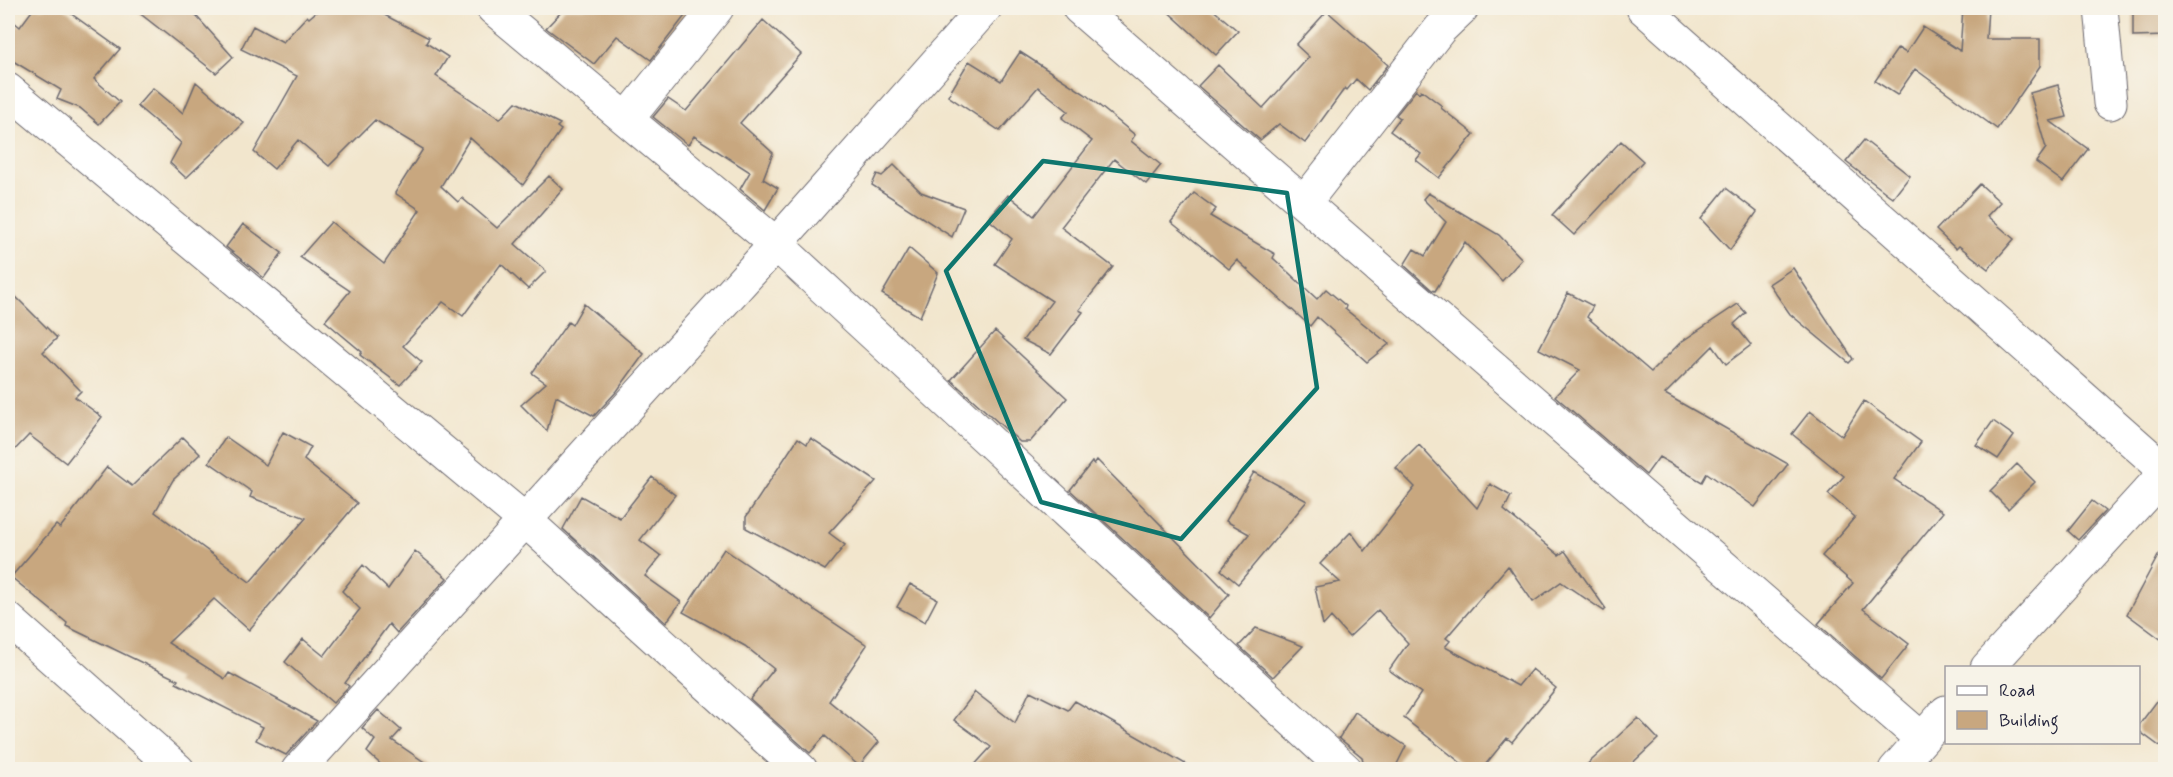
<svg xmlns="http://www.w3.org/2000/svg" width="2173" height="777" font-family="Mynerve,sans-serif">
	<style>
		.building { fill: #c8a77f }
		.lines { fill: none; stroke-linecap: round; stroke-linejoin: round }
		.minor-casing { stroke: #6b676e; stroke-width: 35 }
		.minor { stroke: #fff; stroke-width: 33 }
		.marked { fill: none; stroke: #0f766e; stroke-width: 4.5; stroke-linejoin: round }
	</style>
	<rect width="100%" height="100%" fill="#f7f3e8"/>
	<filter id="ink" filterUnits="userSpaceOnUse"><feTurbulence type="fractalNoise" baseFrequency=".0167" numOctaves="2"/><feDisplacementMap in="SourceGraphic" scale="12" xChannelSelector="R" yChannelSelector="G"/><feConvolveMatrix kernelMatrix="1 2 1 2 8 2 1 2 1" color-interpolation-filters="sRGB"/></filter>
	<filter id="wash" filterUnits="userSpaceOnUse"><feTurbulence type="fractalNoise" baseFrequency=".008" numOctaves="4" result="noise"/><feDisplacementMap in="SourceGraphic" scale="24" xChannelSelector="R" yChannelSelector="G"/><feGaussianBlur stdDeviation="1.35" result="paint"/><feColorMatrix in="noise" values="0 0 0 0 0 0 0 0 0 0 0 0 0 0 0 0 0 1.4 0 .05"/><feComposite in="paint" operator="in"/></filter>
	<g filter="url(#wash)">
		<rect width="100%" height="100%" fill="#f2e6cd"/>
		<g id="blocks">
			<path class="building" d="M 34,8 L 63,8 L 120,49 L 94,79 L 120,102 L 99,124 L 80,108 L 57,99 L 61,90 L 8,58 L 8,17 L 20,27 Z
				M 133,8 L 189,8 L 233,57 L 216,73 Z
				M 321,8 L 371,8 L 429,38 L 426,43 L 448,57 L 436,76 L 500,119 L 516,102 L 560,124 L 557,127 L 561,130 L 523,185 L 470,138 L 441,186 L 458,202 L 462,198 L 497,228 L 549,176 L 563,189 L 515,244 L 546,271 L 528,289 L 501,264 L 463,316 L 443,302 L 403,346 L 422,362 L 400,385 L 360,355 L 362,352 L 325,321 L 350,291 L 300,257 L 331,222 L 384,264 L 420,210 L 395,193 L 423,149 L 375,120 L 329,166 L 298,140 L 274,169 L 254,152 L 297,76 L 241,49 L 253,26 L 283,42 L 307,16 L 309,18 Z
				M 565,8 L 691,8 L 651,60 L 617,36 L 594,64 L 546,28 Z
				M 1164,8 L 1211,8 L 1238,31 L 1216,55 Z
				M 1963,8 L 1988,8 L 1986,39 L 2040,39 L 2040,66 L 1997,129 L 1915,69 L 1897,95 L 1875,81 L 1898,48 L 1906,53 L 1923,27 L 1960,51 Z
				M 1327,11 L 1388,65 L 1368,90 L 1356,79 L 1347,90 L 1345,88 L 1305,143 L 1279,124 L 1260,140 L 1198,86 L 1218,65 L 1263,108 L 1309,57 L 1296,45 Z
				M 2133,12 L 2166,12 L 2166,36 L 2133,37 Z
				M 763,20 L 801,54 L 740,123 L 773,153 L 763,179 L 778,188 L 765,210 L 740,189 L 750,172 L 694,136 L 688,145 L 653,117 L 668,99 L 686,111 Z
				M 1020,52 L 1085,94 L 1135,135 L 1131,141 L 1161,165 L 1146,184 L 1114,159 L 1061,227 L 1113,267 L 1079,310 L 1083,312 L 1051,354 L 1023,340 L 1052,301 L 995,264 L 1012,239 L 988,219 L 1008,195 L 1034,216 L 1092,141 L 1062,118 L 1068,111 L 1038,87 L 1000,131 L 948,96 L 969,61 L 1001,81 Z
				M 196,82 L 244,123 L 186,178 L 170,163 L 181,143 L 137,106 L 153,88 L 183,113 Z
				M 2058,85 L 2067,117 L 2050,121 L 2088,149 L 2063,182 L 2036,162 L 2046,148 L 2030,93 Z
				M 1416,90 L 1419,93 L 1421,90 L 1442,106 L 1441,108 L 1474,134 L 1439,178 L 1416,160 L 1421,154 L 1390,131 L 1400,118 L 1396,115 Z
				M 1864,140 L 1910,176 L 1893,198 L 1846,162 Z
				M 1621,141 L 1643,161 L 1574,235 L 1552,215 Z
				M 894,165 L 921,192 L 964,208 L 952,237 L 872,185 L 877,174 L 882,176 Z
				M 1980,184 L 2000,202 L 1987,216 L 2014,239 L 1988,269 L 1959,246 L 1956,249 L 1936,230 Z
				M 1726,188 L 1757,212 L 1730,250 L 1701,219 Z
				M 1194,193 L 1216,209 L 1210,216 L 1275,254 L 1273,258 L 1317,299 L 1326,289 L 1346,306 L 1345,309 L 1389,344 L 1367,362 L 1317,317 L 1310,326 L 1237,260 L 1229,269 L 1171,222 Z
				M 1428,193 L 1499,235 L 1522,259 L 1502,281 L 1465,242 L 1435,291 L 1432,290 L 1404,265 L 1414,249 L 1425,256 L 1446,222 L 1423,199 Z
				M 243,224 L 282,253 L 264,278 L 226,247 Z
				M 909,248 L 938,273 L 920,317 L 882,294 Z
				M 1793,268 L 1853,359 L 1849,363 L 1790,314 L 1769,284 Z
				M 8,289 L 57,338 L 43,352 L 81,391 L 75,397 L 102,417 L 66,463 L 29,435 L 8,457 Z
				M 1568,293 L 1593,306 L 1587,317 L 1651,372 L 1681,342 L 1738,304 L 1746,313 L 1734,324 L 1751,345 L 1726,364 L 1713,346 L 1665,394 L 1788,464 L 1755,507 L 1707,473 L 1702,482 L 1659,457 L 1646,475 L 1555,396 L 1580,370 L 1539,349 Z
				M 584,304 L 644,354 L 617,391 L 594,416 L 556,396 L 547,431 L 521,405 L 546,383 L 532,373 L 568,322 L 572,325 Z
				M 995,331 L 1067,398 L 1030,442 L 1020,442 L 951,380 Z
				M 1864,401 L 1921,442 L 1894,479 L 1943,512 L 1863,609 L 1909,644 L 1881,679 L 1818,624 L 1853,583 L 1822,556 L 1855,517 L 1828,494 L 1844,476 L 1792,434 L 1810,411 L 1842,436 Z
				M 1993,421 L 2014,436 L 1998,459 L 1976,445 Z
				M 283,432 L 311,447 L 304,460 L 357,503 L 249,630 L 214,599 L 168,643 L 225,679 L 229,673 L 317,721 L 286,755 L 256,740 L 263,727 L 176,683 L 178,680 L 66,626 L 67,623 L 11,577 L 56,525 L 60,528 L 107,467 L 132,486 L 183,437 L 200,454 L 173,480 L 155,512 L 250,582 L 306,518 L 250,497 L 252,492 L 209,462 L 226,437 L 266,465 Z
				M 798,438 L 807,444 L 811,438 L 876,481 L 829,533 L 845,545 L 825,570 L 746,528 L 746,517 Z
				M 1419,445 L 1477,508 L 1490,484 L 1511,496 L 1504,510 L 1559,555 L 1565,551 L 1606,609 L 1604,611 L 1561,582 L 1533,602 L 1508,566 L 1446,638 L 1450,641 L 1445,647 L 1518,686 L 1532,669 L 1556,688 L 1512,742 L 1507,738 L 1481,770 L 1470,770 L 1404,718 L 1421,693 L 1389,670 L 1408,643 L 1378,610 L 1349,637 L 1331,617 L 1323,626 L 1315,587 L 1340,582 L 1320,564 L 1351,532 L 1365,551 L 1415,487 L 1396,468 Z
				M 1097,460 L 1229,594 L 1209,618 L 1070,490 L 1092,462 L 1094,464 Z
				M 2017,464 L 2035,482 L 2008,509 L 1990,491 Z
				M 1254,472 L 1307,501 L 1238,584 L 1221,570 L 1249,534 L 1226,521 Z
				M 652,477 L 675,495 L 640,540 L 661,556 L 645,576 L 681,602 L 666,623 L 563,529 L 581,496 L 620,518 Z
				M 2092,501 L 2105,511 L 2078,540 L 2068,531 Z
				M 2166,541 L 2166,643 L 2127,614 Z
				M 724,549 L 867,645 L 829,701 L 879,742 L 859,766 L 825,736 L 810,753 L 750,699 L 774,669 L 745,646 L 683,612 Z
				M 415,551 L 447,578 L 397,633 L 389,624 L 345,683 L 349,686 L 333,703 L 285,662 L 303,639 L 324,656 L 360,609 L 342,591 L 363,565 L 388,589 Z
				M 910,584 L 937,599 L 925,622 L 897,607 Z
				M 1256,628 L 1303,646 L 1273,677 L 1239,646 Z
				M 2166,689 L 2166,751 L 2139,731 L 2139,725 Z
				M 1030,691 L 1068,710 L 1075,701 L 1196,770 L 970,770 L 991,747 L 954,720 L 975,692 L 1015,723 Z
				M 378,710 L 401,730 L 392,740 L 436,770 L 387,770 L 367,752 L 375,740 L 362,728 Z
				M 1355,712 L 1406,746 L 1394,770 L 1374,770 L 1364,765 L 1362,757 L 1339,738 Z
				M 1638,718 L 1658,739 L 1625,770 L 1581,770 Z"/>
		</g>
	</g>
	<g filter="url(#ink)">
		<use href="#blocks" fill-opacity="0" stroke="#6b676e" stroke-width="1.5"/>
		<g class="lines">
			<g class="minor-casing">
				<path id="minor" d="M 493,8 L 776,244 L 1346,770
					M 1079,8 L 1922,739
					M 1643,8 L 2166,471
					M 2101,8 L 2110,103
					M 8,90 L 526,521 L 801,770
					M 627,119 L 717,8
					M 1304,203 L 1440,29 L 1462,8
					M 8,619 L 178,770
					M 1987,668 L 2166,472
					M 298,770 L 776,244 L 985,8
					M 1895,770 L 1946,712"/>
			</g>
			<use href="#minor" class="minor"/>
		</g>
	</g>
	<path class="marked" d="M 1043,161 L 1287,193 L 1317,388 L 1181,539 L 1041,502 L 946,271 Z"/>
	<rect width="2173" height="777" fill="none" stroke="#f7f3e8" stroke-width="30"/>
	<rect x="1945" y="666" width="195" height="78" fill="#f7f3e8" stroke="#a29fa3" stroke-width="1.5"/>
	<rect x="1957" y="686" width="30" height="9" fill="#ffffff" stroke="#a29fa3" stroke-width="1.5"/>
	<text x="1999" y="696" font-size="18" fill="#22223b">Road</text>
	<rect x="1957" y="711" width="30" height="18" fill="#c8a77f" stroke="#a29fa3" stroke-width="1.5"/>
	<text x="1999" y="726" font-size="18" fill="#22223b">Building</text>
</svg>
